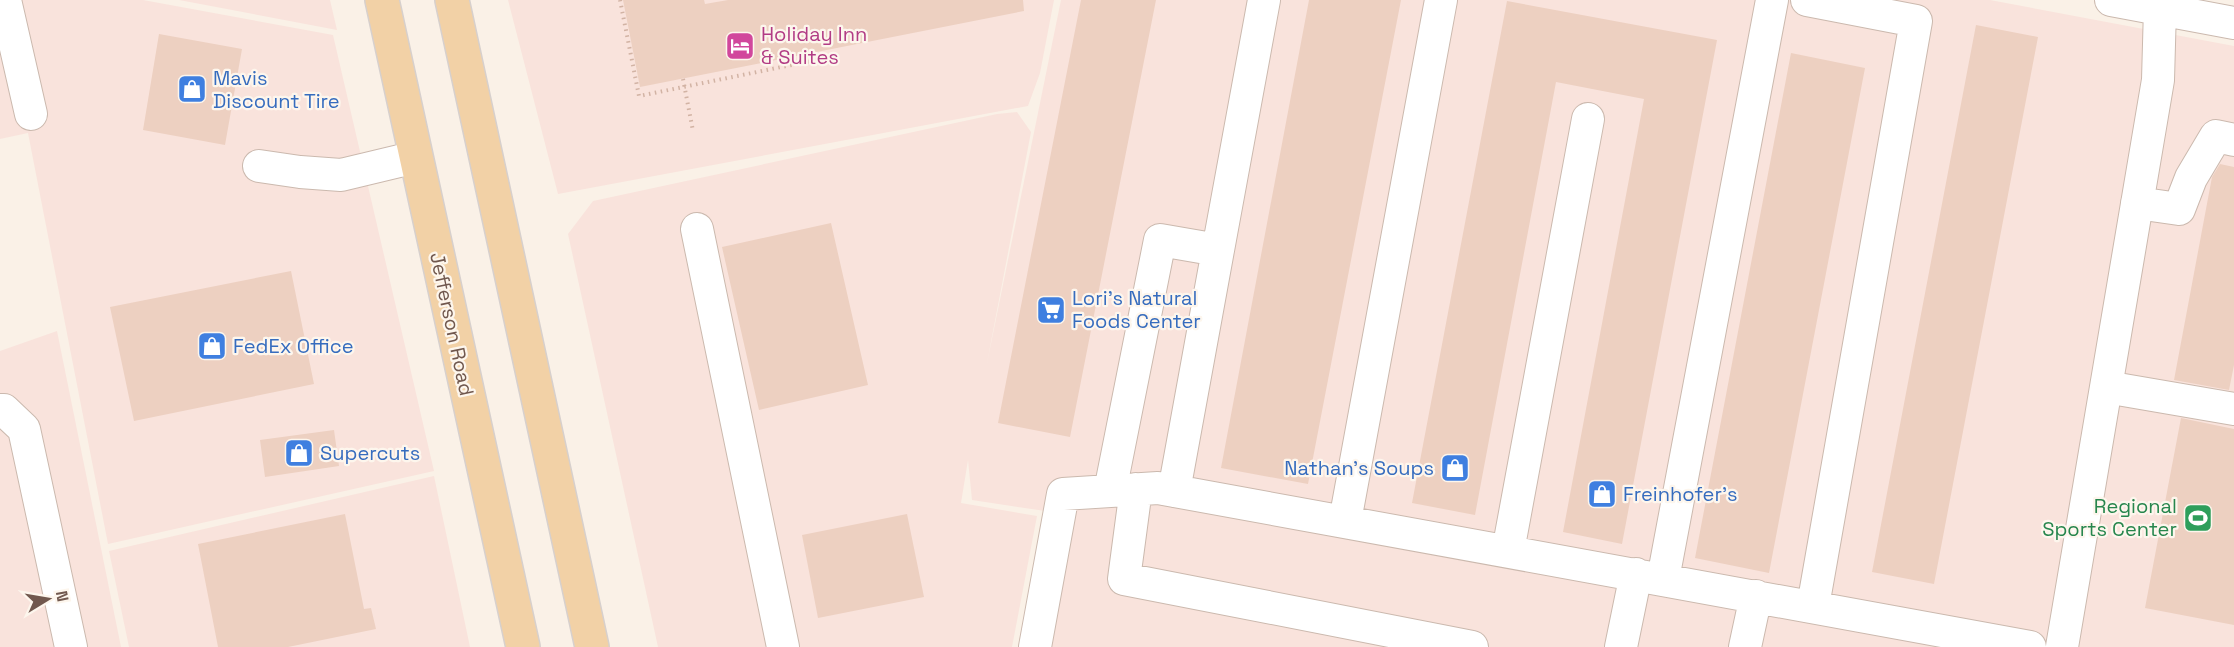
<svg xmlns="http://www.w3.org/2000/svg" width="2234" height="647" font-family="'Space Grotesk',sans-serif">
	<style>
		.commercial { fill: #f9e3dc }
		.building { fill: #edd0c1 }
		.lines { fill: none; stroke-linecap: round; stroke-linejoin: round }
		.minor-casing { stroke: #cbb9ae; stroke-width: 34 }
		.major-casing { stroke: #d7d0cd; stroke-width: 36 }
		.path { stroke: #d2b3a4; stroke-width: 4; stroke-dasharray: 1.5 4.5; stroke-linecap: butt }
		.minor { stroke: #fff; stroke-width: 32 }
		.major { stroke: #f2d1a6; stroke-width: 33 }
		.labels { text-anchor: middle; stroke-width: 4.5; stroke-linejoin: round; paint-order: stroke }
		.hotel-label { font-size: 20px; fill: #b23c85; stroke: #fdf6ed; text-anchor: start }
		.shop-label { font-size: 20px; fill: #366cbe; stroke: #fdf6ed; text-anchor: start }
		.street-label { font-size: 20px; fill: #71584e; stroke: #fdf6ed }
		.leisure-label { font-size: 20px; fill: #27864d; stroke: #fdf6ed; text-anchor: end }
	</style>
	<rect width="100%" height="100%" fill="#faf1e7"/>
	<path class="commercial" d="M 0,0 L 143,0 L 333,35 L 434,471 L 108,544 L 28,133 L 0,139 Z
		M 179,0 L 330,0 L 337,30 Z
		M 508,0 L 1054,0 L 1040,73 L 1028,106 L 558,194 Z
		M 1061,0 L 1990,0 L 2234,46 L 2234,647 L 1018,647 L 1045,511 L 972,500 L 968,460 L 961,503 L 1037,516 L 1012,647 L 658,647 L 568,234 L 593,201 L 997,114 L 1017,112 L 1031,132 L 987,363 Z
		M 57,331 L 121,647 L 0,647 L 0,351 Z
		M 434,476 L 470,647 L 129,647 L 109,551 Z"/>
	<path class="building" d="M 623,0 L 704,0 L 705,4 L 728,0 L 1023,0 L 1024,11 L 640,87 Z
		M 1081,0 L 1156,0 L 1070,437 L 998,423 Z
		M 1309,0 L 1401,0 L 1308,484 L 1221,468 Z
		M 1507,1 L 1717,40 L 1622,544 L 1563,532 L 1644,99 L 1556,82 L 1475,515 L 1412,503 Z
		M 1976,25 L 2038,37 L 1934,584 L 1872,572 Z
		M 159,34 L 242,49 L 225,145 L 143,130 Z
		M 1791,53 L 1865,68 L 1769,573 L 1695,558 Z
		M 2220,164 L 2234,167 L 2234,365 L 2229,390 L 2174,380 L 2212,177 Z
		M 831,223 L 868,385 L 759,410 L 722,247 Z
		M 291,271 L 314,384 L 134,421 L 110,307 Z
		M 2181,418 L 2234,429 L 2234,625 L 2145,608 Z
		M 334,430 L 339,466 L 265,477 L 260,440 Z
		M 345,514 L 364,609 L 371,608 L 376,629 L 288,647 L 218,647 L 198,544 Z
		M 907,514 L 924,597 L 818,618 L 802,535 Z"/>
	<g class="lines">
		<g class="minor-casing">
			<path id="minor" d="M 5,0 L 31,114
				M 1807,0 L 1916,21 L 1813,606
				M 2111,0 L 2234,23
				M 259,166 L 300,172 L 341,175 L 416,157
				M 2137,203 L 2179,209 L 2191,178 L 2216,136 L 2234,140
				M 697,229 L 783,647
				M 1218,250 L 1264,0
				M 2106,387 L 2234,409
				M 0,410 L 4,410 L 24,429 L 71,647
				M 1136,489 L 1124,579 L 1472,647
				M 1110,491 L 1160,240 L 1218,250 L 1174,491
				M 1345,521 L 1441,0
				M 1508,551 L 1588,119
				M 1663,579 L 1772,0
				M 1035,647 L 1063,494 L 1158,488 L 2030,647
				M 1621,647 L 1636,574
				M 1745,647 L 1756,596
				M 2062,647 L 2158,80 L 2160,8 L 2157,0"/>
		</g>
		<g class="major-casing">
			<path id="major" d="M 382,0 L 523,647
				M 452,0 L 592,647"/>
		</g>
		<path class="path" d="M 620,0 L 639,96 L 811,61
			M 683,79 L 693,131"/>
		<use href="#minor" class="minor"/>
		<use href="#major" class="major"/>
	</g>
	<defs>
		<g id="hotel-square" transform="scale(1.5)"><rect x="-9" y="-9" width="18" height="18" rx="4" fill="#d1479c" stroke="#fdf6ed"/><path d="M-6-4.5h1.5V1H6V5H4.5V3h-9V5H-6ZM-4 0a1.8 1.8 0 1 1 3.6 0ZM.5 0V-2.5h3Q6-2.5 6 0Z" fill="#fff"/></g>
		<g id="shop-square" transform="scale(1.5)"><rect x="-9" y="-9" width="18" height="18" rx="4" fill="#3f7fe0" stroke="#fdf6ed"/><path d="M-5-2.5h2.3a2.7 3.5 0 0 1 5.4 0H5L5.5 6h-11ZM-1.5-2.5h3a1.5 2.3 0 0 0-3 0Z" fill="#fff"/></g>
		<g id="supermarket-square" transform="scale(1.5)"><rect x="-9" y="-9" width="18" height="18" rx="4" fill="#3f7fe0" stroke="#fdf6ed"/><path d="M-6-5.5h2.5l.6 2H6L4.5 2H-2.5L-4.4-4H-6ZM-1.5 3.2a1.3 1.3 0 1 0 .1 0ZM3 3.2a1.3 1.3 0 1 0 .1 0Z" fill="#fff"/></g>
		<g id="stadium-square" transform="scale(1.5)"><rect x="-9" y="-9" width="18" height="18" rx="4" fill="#2e9e5b" stroke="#fdf6ed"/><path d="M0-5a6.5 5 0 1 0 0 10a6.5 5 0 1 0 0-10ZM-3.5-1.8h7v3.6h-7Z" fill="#fff"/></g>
	</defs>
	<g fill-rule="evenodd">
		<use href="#hotel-square" x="740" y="46"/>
		<use href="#shop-square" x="192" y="89"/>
		<use href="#supermarket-square" x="1051" y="310"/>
		<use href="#shop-square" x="212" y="346"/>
		<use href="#shop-square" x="299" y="453"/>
		<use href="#shop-square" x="1455" y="468"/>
		<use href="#shop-square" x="1602" y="494"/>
		<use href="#stadium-square" x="2198" y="518"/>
	</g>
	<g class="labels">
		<g class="hotel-label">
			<text x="761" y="41">Holiday Inn<tspan x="761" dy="23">&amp; Suites</tspan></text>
		</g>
		<g class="shop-label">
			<text x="213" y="85">Mavis<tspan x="213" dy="23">Discount Tire</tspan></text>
			<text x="1072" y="305">Lori's Natural<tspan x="1072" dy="23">Foods Center</tspan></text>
			<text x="233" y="353">FedEx Office</text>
			<text x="320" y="460">Supercuts</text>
			<text x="1434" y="475" text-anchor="end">Nathan's Soups</text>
			<text x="1623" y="501">Freinhofer's</text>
		</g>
		<g class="street-label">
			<text transform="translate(452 324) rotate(78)" y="7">Jefferson Road</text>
		</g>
		<g class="leisure-label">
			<text x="2177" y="513">Regional<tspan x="2177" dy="23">Sports Center</tspan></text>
		</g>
	</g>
	<g transform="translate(48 599) rotate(79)" stroke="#fdf6ed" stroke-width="4.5" paint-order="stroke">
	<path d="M0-4.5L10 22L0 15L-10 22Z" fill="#71584e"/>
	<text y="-9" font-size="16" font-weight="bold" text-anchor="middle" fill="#71584e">N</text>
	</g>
</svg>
